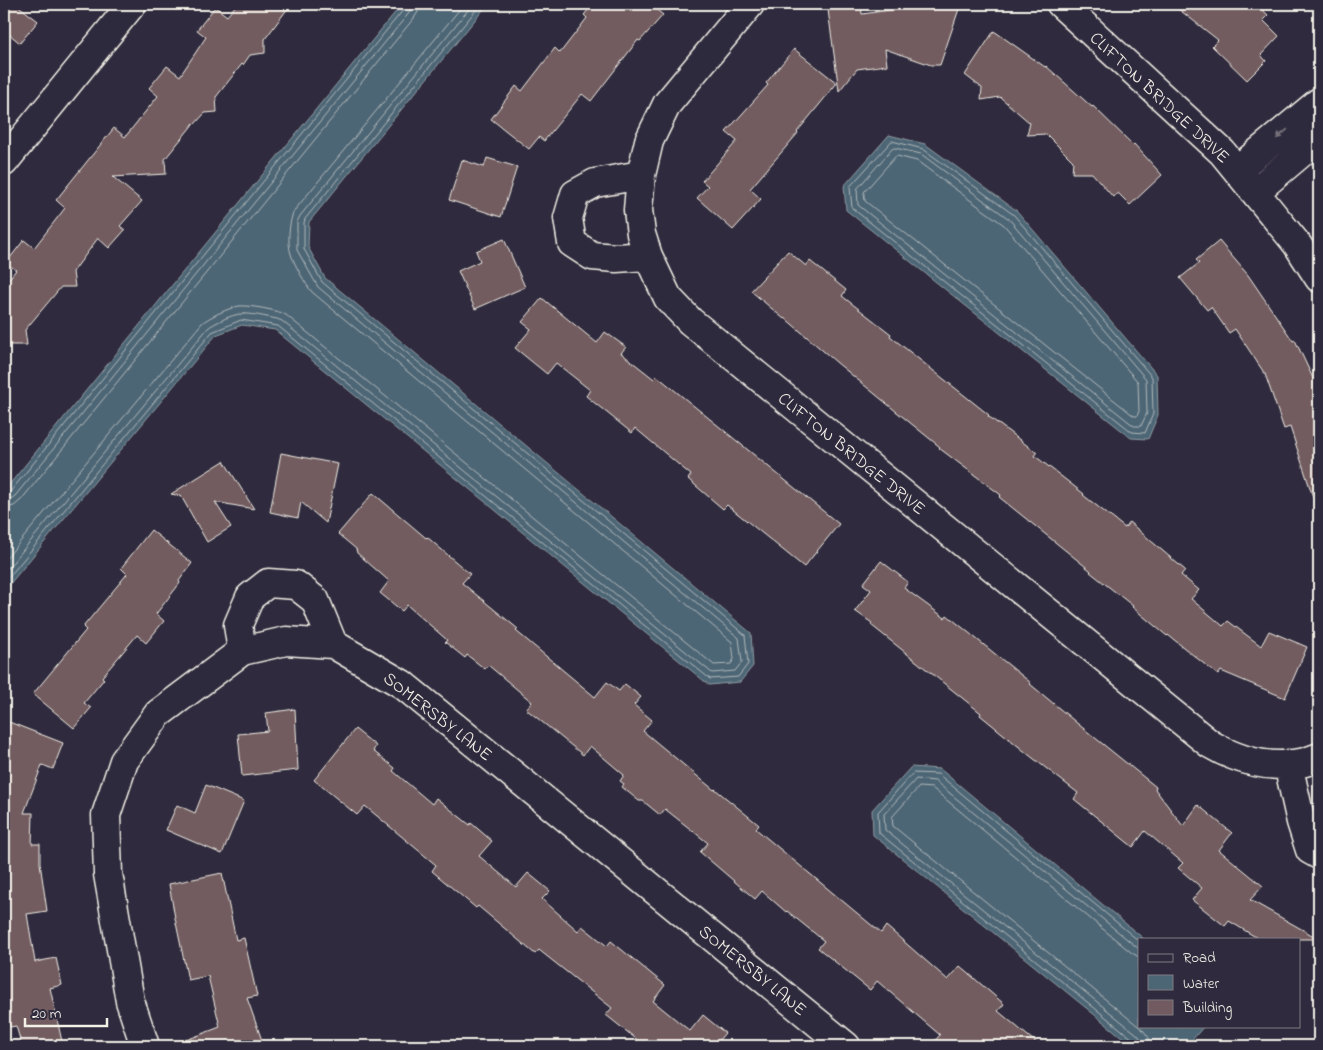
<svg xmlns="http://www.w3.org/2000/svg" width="1323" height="1050" font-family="'Indie Flower',sans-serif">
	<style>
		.water { fill: #4d6676; stroke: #909ea4 }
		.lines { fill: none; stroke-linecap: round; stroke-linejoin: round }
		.shore { stroke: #b1b9ba; stroke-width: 1 }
		.building { fill: #725b60; stroke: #f4f1e8 }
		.minor-casing { stroke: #f4f1e8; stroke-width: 31 }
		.minor { stroke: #2f2a3d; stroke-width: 28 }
		.oneway { fill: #747079 }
		.labels { text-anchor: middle; stroke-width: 4; stroke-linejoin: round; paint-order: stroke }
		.street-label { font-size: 18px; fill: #f4f1e8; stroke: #2f2a3d }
	</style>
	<rect width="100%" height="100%" fill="#2f2a3d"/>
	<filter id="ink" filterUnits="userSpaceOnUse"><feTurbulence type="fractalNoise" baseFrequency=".02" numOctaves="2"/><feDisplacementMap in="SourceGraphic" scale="10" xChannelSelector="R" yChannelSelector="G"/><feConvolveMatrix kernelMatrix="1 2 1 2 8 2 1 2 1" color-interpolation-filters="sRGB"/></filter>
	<g filter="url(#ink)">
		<path class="water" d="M 402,4 L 488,4 L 309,222 L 308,247 L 325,278 L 751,633 L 753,666 L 740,682 L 709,685 L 275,330 L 242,325 L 216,335 L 4,591 L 4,491 Z
			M 889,135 L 925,144 L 1017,211 L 1157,375 L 1158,415 L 1148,439 L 1131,438 L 846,210 L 844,186 Z
			M 911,767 L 940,769 L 1144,939 L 1139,939 L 1139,1026 L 1204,1026 L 1187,1046 L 1133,1046 L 873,835 L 872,810 Z"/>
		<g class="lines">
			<path class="shore" d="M 892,141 L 923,149 L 1014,215 L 1152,377 L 1153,414 L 1145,433 L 1132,432 L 852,208 L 850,187 Z
				M 895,148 L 921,154 L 1009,219 L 1146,379 L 1147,413 L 1141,426 L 1134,426 L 858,205 L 857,189 L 892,149 Z
				M 897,156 L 917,161 L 1004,225 L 1138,382 L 1139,411 L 1137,416 L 1134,416 L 865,201 L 864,192 L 895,157 Z
				M 4,494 L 10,492 L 404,9 L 405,4
				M 4,500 L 9,500 L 15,496 L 409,13 L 411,8 L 411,4
				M 4,508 L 14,506 L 21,500 L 414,18 L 418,12 L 419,4
				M 4,561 L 202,323 C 209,317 229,308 239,306 C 248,305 278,310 286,315 L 714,665 L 731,664 L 734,659 L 732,642 L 312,292 C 306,285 294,264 291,254 C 287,244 289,220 294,211 L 464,4
				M 4,573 L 208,328 C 214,323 233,314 241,314 C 251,313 266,317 277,319 L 282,321 L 712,673 L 735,671 L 742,662 L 739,638 L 318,287 L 297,250 L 297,222 L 300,216 L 473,4
				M 4,583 L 212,332 L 241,320 L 278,326 L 710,679 L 738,677 L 748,664 L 745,635 L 322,282 L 304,249 L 304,223 L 305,219 L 481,4
				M 1139,949 L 935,781 L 916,779 L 884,814 L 885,830 L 1138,1035 L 1142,1041 L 1142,1046
				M 1139,957 L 1132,953 L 932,788 L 919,787 L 892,817 L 893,826 L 1143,1030 L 1149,1038 L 1150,1046
				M 1136,1046 L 1134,1040 L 879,833 L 878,812 L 913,773 L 938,774 L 1139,941"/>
		</g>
		<path class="building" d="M 4,4 L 16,4 L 38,21 L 20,43 L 4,30 Z
			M 237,4 L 291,4 L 265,39 L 265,53 L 250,55 L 243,65 L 242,64 L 216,97 L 217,112 L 205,113 L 195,124 L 194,123 L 165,159 L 166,174 L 113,177 L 142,201 L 120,226 L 125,230 L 109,248 L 98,238 L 73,272 L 75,287 L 61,287 L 25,330 L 27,345 L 4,345 L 4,285 L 16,270 L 6,263 L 24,240 L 34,248 L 65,208 L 56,200 L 114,128 L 125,137 L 158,96 L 149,88 L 167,66 L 180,76 L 206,37 L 197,30 L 215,7 L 227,16 Z
			M 593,4 L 650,4 L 663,15 L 640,41 L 638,40 L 591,101 L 582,94 L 544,141 L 539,137 L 529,149 L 491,119 L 516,86 L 522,91 L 555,48 L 560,53 L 587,18 L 584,15 Z
			M 907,4 L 944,4 L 959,9 L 940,65 L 931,65 L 885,49 L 887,65 L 857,69 L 839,91 L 828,10 L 861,6 L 862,14 L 905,8 Z
			M 1172,4 L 1256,4 L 1268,15 L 1263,20 L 1279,36 L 1261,55 L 1266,61 L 1247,80 L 1212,46 L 1218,40 Z
			M 994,31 L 1045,67 L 1046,66 L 1092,107 L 1093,106 L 1133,145 L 1134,144 L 1162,175 L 1130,205 L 1118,193 L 1113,197 L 1092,173 L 1072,173 L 1073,161 L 1046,134 L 1027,135 L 1030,123 L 1000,97 L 981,100 L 982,88 L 965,75 Z
			M 794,49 L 837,83 L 797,132 L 798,133 L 750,189 L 761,199 L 733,230 L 697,198 L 708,186 L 702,181 L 737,141 L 726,132 L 768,85 L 766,83 Z
			M 487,158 L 517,167 L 501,217 L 449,200 L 462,160 L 484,167 Z
			M 504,239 L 525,287 L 475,309 L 458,271 L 480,261 L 476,251 Z
			M 1219,241 L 1248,275 L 1293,341 L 1295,340 L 1319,391 L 1319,502 L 1315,503 L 1290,427 L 1284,429 L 1265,374 L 1235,329 L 1229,333 L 1211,307 L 1207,310 L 1180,278 L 1199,263 L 1196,260 Z
			M 788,251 L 806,266 L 810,261 L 846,290 L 842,296 L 891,334 L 890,336 L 925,364 L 989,415 L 988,416 L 1037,453 L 1035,456 L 1084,494 L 1083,495 L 1125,528 L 1129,522 L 1185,570 L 1181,575 L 1199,590 L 1191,599 L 1223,626 L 1228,621 L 1261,646 L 1269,631 L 1307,647 L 1285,698 L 1221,671 L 1218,675 L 1168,635 L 1167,636 L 1132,607 L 1133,606 L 1090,572 L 1091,571 L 999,497 L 1001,495 L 939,448 L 940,447 L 903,417 L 836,362 L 785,318 L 784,319 L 751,291 Z
			M 542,298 L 597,343 L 605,332 L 626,347 L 621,353 L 654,379 L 657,376 L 839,524 L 804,567 L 727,505 L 723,509 L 688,479 L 691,475 L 635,428 L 632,433 L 586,396 L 590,390 L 556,363 L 547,374 L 515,348 L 531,329 L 522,322 Z
			M 281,453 L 338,464 L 326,523 L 301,502 L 298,518 L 270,512 Z
			M 224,461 L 254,509 L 215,502 L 231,527 L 207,542 L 181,496 L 171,494 Z
			M 373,493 L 426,538 L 427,537 L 470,574 L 462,583 L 518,629 L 516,631 L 595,697 L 607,682 L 619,691 L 625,684 L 641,697 L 634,705 L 652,720 L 643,731 L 714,790 L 715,789 L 759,825 L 756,829 L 881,933 L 886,926 L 948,980 L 960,966 L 1004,1004 L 998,1011 L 1040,1046 L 930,1046 L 940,1035 L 877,981 L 870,990 L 818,948 L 824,941 L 787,911 L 786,912 L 762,891 L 755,899 L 700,852 L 708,843 L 665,809 L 660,815 L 643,801 L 639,801 L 622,787 L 624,784 L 620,781 L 624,775 L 590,746 L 583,755 L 526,709 L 532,702 L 488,665 L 485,669 L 467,655 L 465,658 L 445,642 L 447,640 L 407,605 L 402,611 L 380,593 L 389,581 L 357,553 L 356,549 L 338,534 Z
			M 151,530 L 192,563 L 179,581 L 180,583 L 156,614 L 164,621 L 146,643 L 137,635 L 102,677 L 104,679 L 84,703 L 91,708 L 74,728 L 33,694 L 86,630 L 83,627 L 127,574 L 121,568 Z
			M 881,561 L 908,582 L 904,588 L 945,618 L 947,615 L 1031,683 L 1030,684 L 1078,724 L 1156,787 L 1155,789 L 1183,826 L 1198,805 L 1232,833 L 1219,850 L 1263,886 L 1250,900 L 1319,939 L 1259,939 L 1229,921 L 1225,926 L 1192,900 L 1202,888 L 1178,868 L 1183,863 L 1145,831 L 1133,847 L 1074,799 L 1078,793 L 1029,755 L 980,715 L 981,713 L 871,625 L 872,623 L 855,611 L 871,590 L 863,584 Z
			M 295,709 L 298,770 L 242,776 L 238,734 L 268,731 L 266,713 Z
			M 9,722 L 63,743 L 53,769 L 42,765 L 24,813 L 33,813 L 32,844 L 40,844 L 40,863 L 47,911 L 27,914 L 35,962 L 56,958 L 62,985 L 50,988 L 63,1046 L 22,1046 L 16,1026 L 10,1027 L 4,996 L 4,734 Z
			M 355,729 L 376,746 L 373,751 L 395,768 L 393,771 L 432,804 L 436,798 L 470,825 L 471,823 L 492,841 L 479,856 L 516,887 L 528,873 L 550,891 L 542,899 L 578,931 L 582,926 L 607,946 L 611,941 L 665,985 L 653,1001 L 690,1031 L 703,1015 L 725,1033 L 714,1046 L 645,1046 L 606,1015 L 612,1008 L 539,950 L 535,954 L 478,906 L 476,908 L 432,871 L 436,865 L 365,806 L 357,815 L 314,780 Z
			M 206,785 L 244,801 L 222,854 L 166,830 L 177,805 L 195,813 Z
			M 222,873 L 236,940 L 244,938 L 257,996 L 247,998 L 264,1046 L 176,1046 L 176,1044 L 220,1027 L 208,976 L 188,980 L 175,918 L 169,884 Z"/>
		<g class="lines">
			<g class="minor-casing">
				<path id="minor" d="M 750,4 L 667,104 L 649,141 L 641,175 L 638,210 L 641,234 L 648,256 L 668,298 L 690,321 L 711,338 L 1210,744 C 1237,760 1269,769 1300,763 C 1307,762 1313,759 1319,757
					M 1061,4 L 1222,152 L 1297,244 L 1319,278
					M 4,162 L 132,4
					M 1237,170 L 1319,102
					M 641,175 L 595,183 L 575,194 L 568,218 L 572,243 L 592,256 L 616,258 L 648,256
					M 1255,192 L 1319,138
					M 242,651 L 238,625 L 250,597 L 268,583 L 296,585 L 315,600 L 333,644
					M 1288,764 L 1301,822 L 1310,850 L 1319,855
					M 145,1046 L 130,1001 L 108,874 L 106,815 L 124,761 L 158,714 L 242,651 L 286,641 L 333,644 L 402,684 L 846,1046"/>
			</g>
			<use href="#minor" class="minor"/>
		</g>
		<defs><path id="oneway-solid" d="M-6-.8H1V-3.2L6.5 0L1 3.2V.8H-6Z" transform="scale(1.25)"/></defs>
		<use class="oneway" href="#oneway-solid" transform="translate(1282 134) rotate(140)"/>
	</g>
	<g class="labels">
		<g class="street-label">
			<text transform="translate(1160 97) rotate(43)" y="6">CLIFTON BRIDGE DRIVE</text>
			<text transform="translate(852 453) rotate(39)" y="6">CLIFTON BRIDGE DRIVE</text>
			<text transform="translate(438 716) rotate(38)" y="6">SOMERSBY LANE</text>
			<text transform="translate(753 970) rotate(39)" y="6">SOMERSBY LANE</text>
		</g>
	</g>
	<rect width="1323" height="1050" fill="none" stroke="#2f2a3d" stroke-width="20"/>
	<rect x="10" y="10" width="1303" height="1030" fill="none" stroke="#f4f1e8" stroke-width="2" filter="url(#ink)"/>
	<rect x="1138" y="938" width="162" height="90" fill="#2f2a3d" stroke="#7e7a81"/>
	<rect x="1148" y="954" width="25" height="8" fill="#2f2a3d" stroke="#7e7a81"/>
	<text x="1183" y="962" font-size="15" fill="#f4f1e8">Road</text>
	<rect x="1148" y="975" width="25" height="15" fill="#4d6676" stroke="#7e7a81"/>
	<text x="1183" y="988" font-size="15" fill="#f4f1e8">Water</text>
	<rect x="1148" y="1000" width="25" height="15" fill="#725b60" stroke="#7e7a81"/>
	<text x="1183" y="1012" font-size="15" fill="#f4f1e8">Building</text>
	<path d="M25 1018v8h82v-8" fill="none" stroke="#f4f1e8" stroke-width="2.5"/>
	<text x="32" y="1018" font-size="15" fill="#f4f1e8" stroke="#2f2a3d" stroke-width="4" paint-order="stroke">20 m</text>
</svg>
